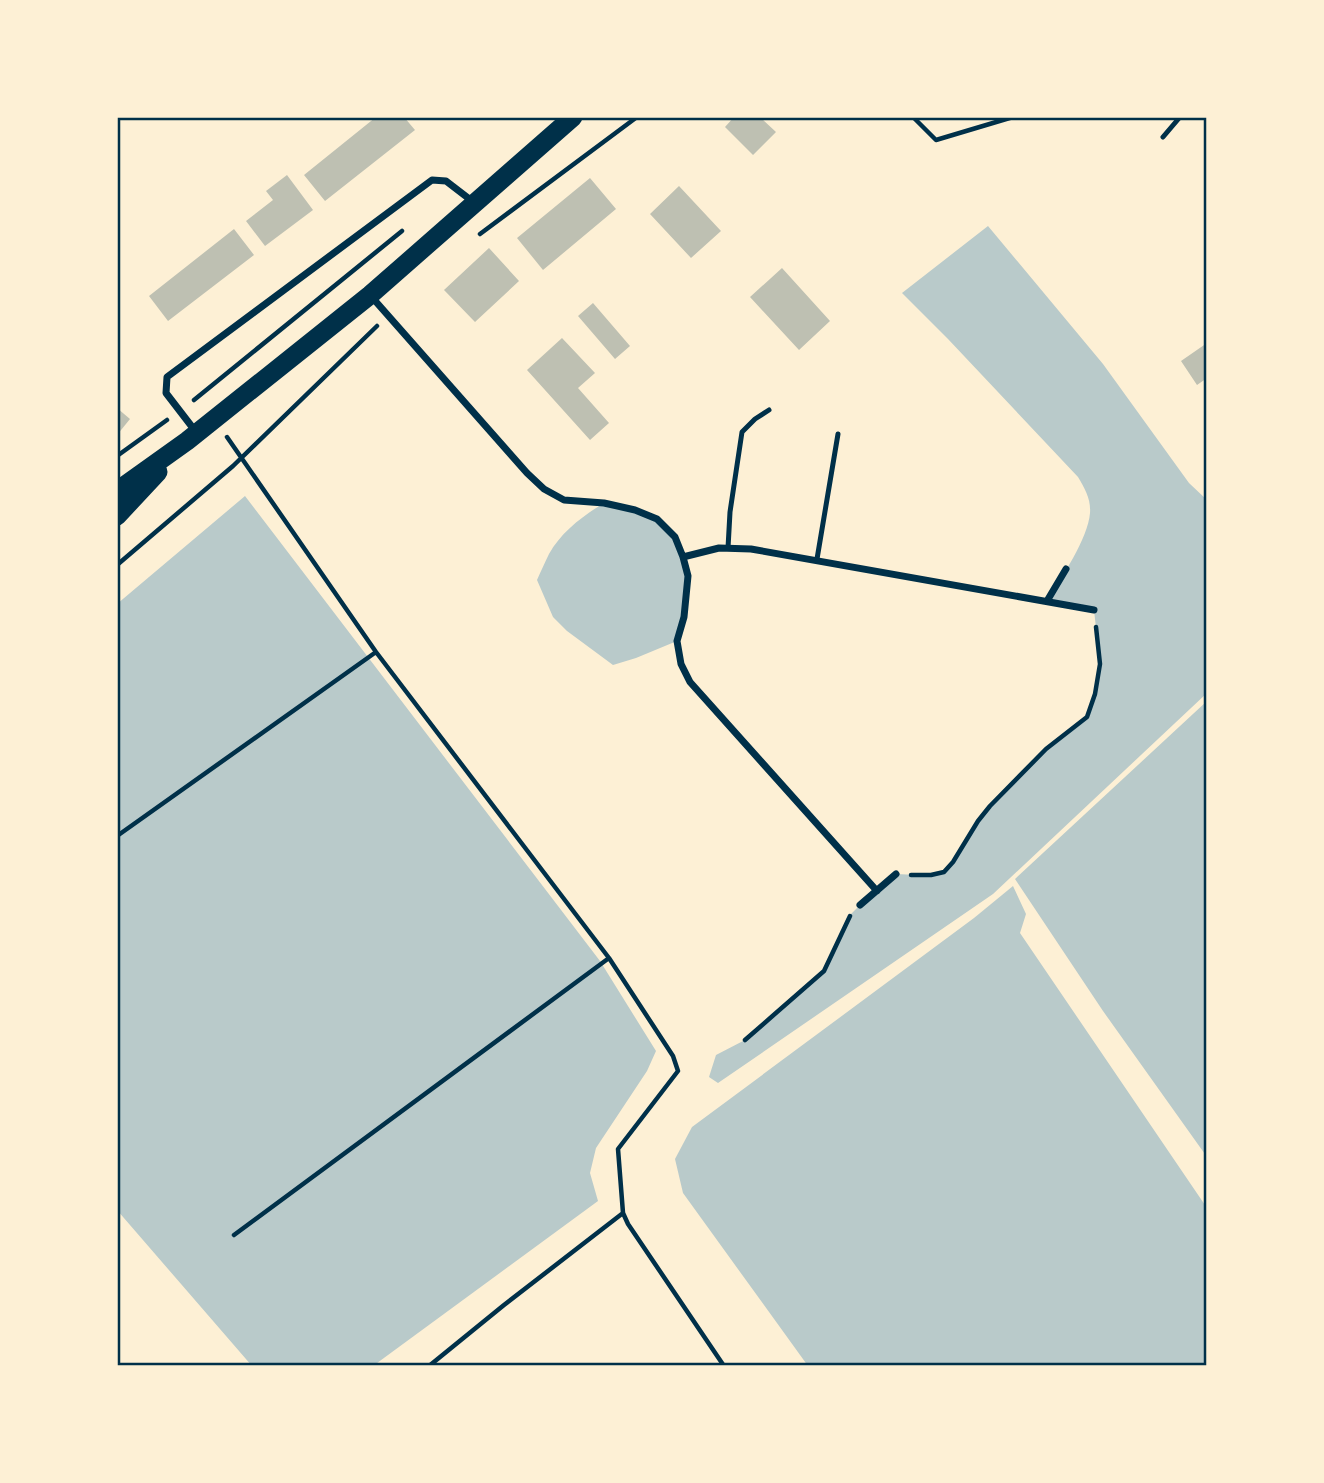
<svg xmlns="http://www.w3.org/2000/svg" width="1324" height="1483" font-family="Manrope,sans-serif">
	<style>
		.green { fill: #b9caca }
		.building { fill: #bec0b2 }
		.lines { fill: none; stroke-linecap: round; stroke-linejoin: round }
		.path { stroke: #003049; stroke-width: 4.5 }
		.service { stroke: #003049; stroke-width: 5 }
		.minor { stroke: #003049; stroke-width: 7 }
		.trunk { stroke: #003049; stroke-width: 19 }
		.neatline { fill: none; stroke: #003049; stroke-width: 2.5 }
	</style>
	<rect width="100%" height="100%" fill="#fdf0d5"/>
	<path class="green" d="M 988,226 L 1103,364 L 1189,483 L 1207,500 L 1207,693 L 993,894 L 718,1083 L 709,1077 L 716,1055 L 745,1040 L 823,971 L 847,918 L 860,905 L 896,874 L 918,875 L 944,871 L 953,862 L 978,821 L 1046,749 L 1088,717 L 1100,664 L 1094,610 L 1047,601 C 1061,578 1088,539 1090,513 C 1091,499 1085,489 1078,477 L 948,339 L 902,293 Z
		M 245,496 L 600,961 L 656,1051 L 647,1071 L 596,1148 L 590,1173 L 598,1201 L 373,1366 L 252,1366 L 117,1210 L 117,604 Z
		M 604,503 L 657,519 L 675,537 L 688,576 L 677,641 L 636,658 L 613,665 L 567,631 L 553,617 L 537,580 C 541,571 545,562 549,554 C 561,532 584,515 604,503 Z
		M 1207,701 L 1207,1157 L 1103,1011 L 1015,879 Z
		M 1013,886 L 1026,914 L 1020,933 L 1207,1208 L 1207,1366 L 808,1366 L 683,1193 L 675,1159 L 692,1127 L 974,918 Z"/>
	<path class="building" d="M 376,117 L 404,117 L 415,130 L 325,201 L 304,175 Z
		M 734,117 L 760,117 L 776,132 L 753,155 L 725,127 Z
		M 287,175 L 313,210 L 265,246 L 246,221 L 273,200 L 266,191 Z
		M 590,178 L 616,209 L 543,270 L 517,238 Z
		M 679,186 L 721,231 L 691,258 L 650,214 Z
		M 234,229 L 254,255 L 168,321 L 149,296 Z
		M 489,248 L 519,281 L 475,322 L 444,290 Z
		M 782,268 L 830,321 L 799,350 L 750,297 Z
		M 593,303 L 630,346 L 615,359 L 578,316 Z
		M 562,338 L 595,373 L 578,388 L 609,423 L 590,440 L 527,370 Z
		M 1207,343 L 1207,378 L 1197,385 L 1181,361 Z
		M 117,408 L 130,419 L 117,435 Z"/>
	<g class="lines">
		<path class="path" d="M 913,117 L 936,140 L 1013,117
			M 480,234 L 637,117
			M 194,400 L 402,231
			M 227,437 L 376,652 L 609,958 L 673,1056 L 678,1071 L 618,1149 L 623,1213 L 628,1224 L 724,1366
			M 117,456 L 167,420
			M 117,565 L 233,466 L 377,326
			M 117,836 L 376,652
			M 911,875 L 931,875 L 944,872 L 953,862 L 978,821 L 990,806 L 1046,749 L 1087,717 L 1095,694 L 1100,664 L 1096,627
			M 745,1040 L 824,971 L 850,916
			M 234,1235 L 609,958
			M 429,1366 L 504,1305 L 623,1213"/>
		<path class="service" d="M 1163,137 L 1180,117
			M 728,548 L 730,512 L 742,432 L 755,419 L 769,410
			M 817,559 L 838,434"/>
		<path class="minor" d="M 370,295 L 527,473 L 544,489 L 564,500 L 604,503 L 635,510 L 657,519 L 675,537 L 683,557 L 688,576 L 684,617 L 677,641 L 681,664 L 690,682 L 877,891
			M 196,432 L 166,393 L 167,377 L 432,180 L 446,181 L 472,201
			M 683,557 L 719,548 L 751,549 L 1094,610
			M 1047,601 L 1066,569
			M 860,905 L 896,874"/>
		<path class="trunk" d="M 117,491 L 187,441 L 370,295 L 573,117
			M 117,516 L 158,472"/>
	</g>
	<rect width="1324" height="1483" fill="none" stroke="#fdf0d5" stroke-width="238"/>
	<rect x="119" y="119" width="1086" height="1245" class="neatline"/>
</svg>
